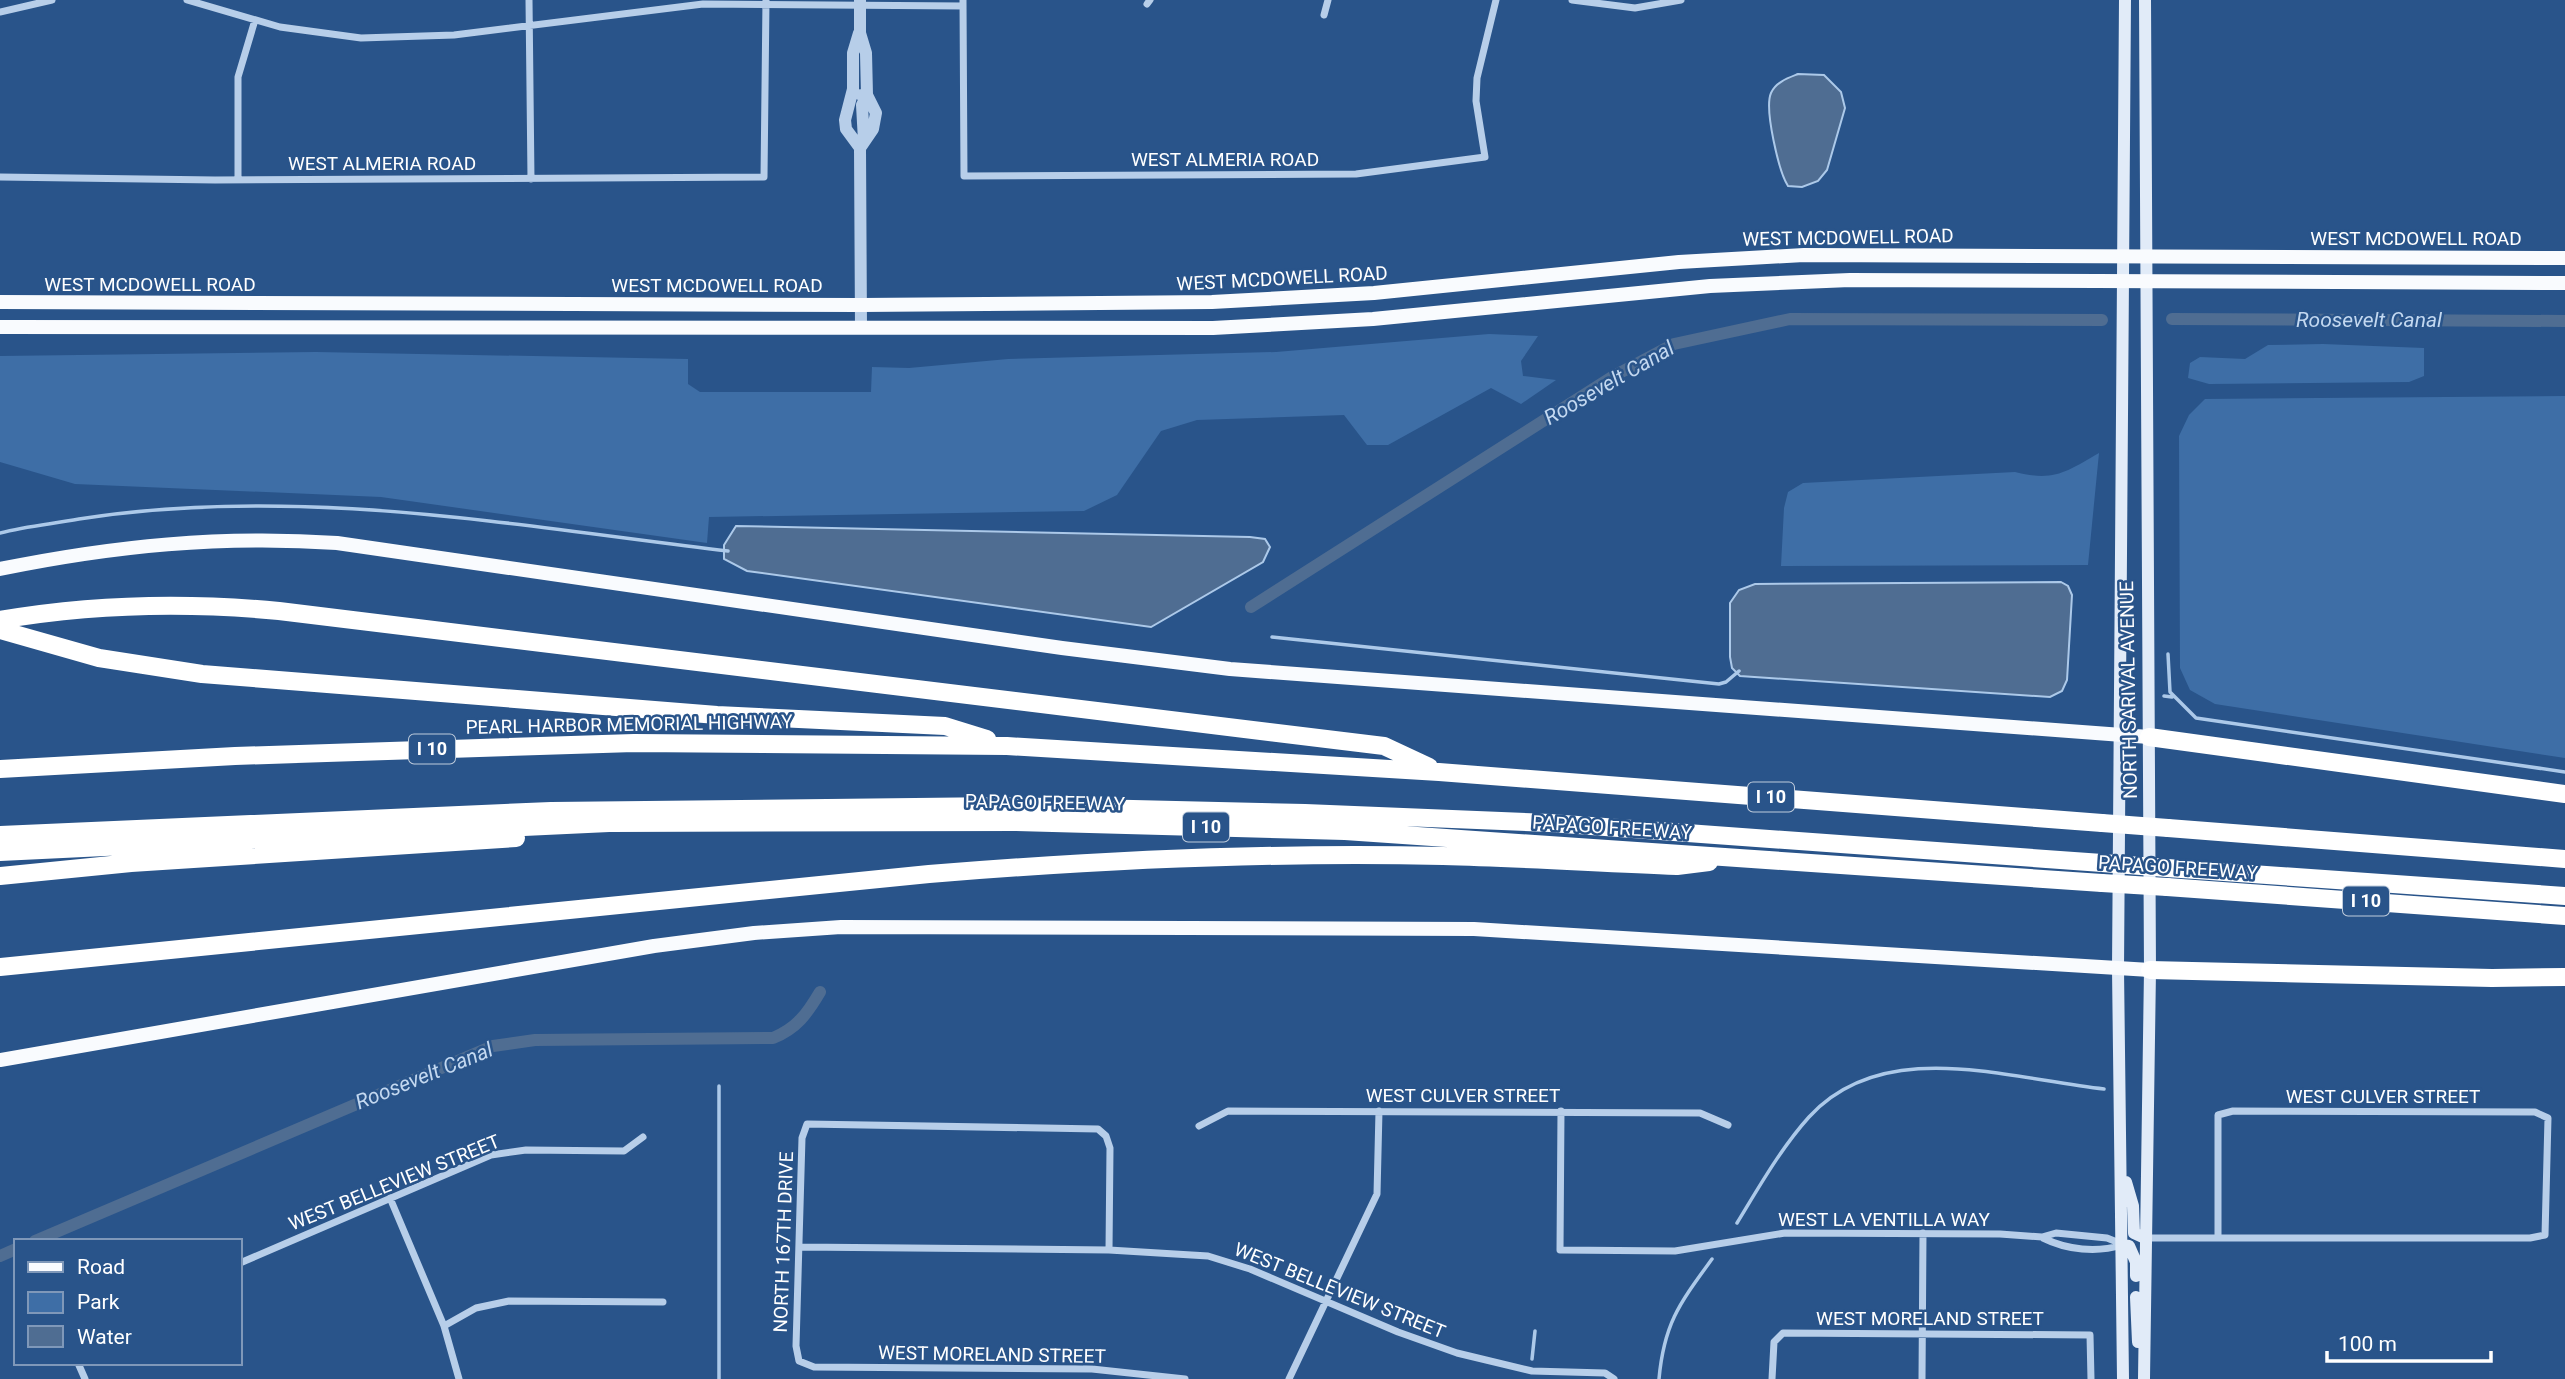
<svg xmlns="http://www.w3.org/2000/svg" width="2565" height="1379" font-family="Roboto,sans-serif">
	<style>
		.green { fill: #3e6ea6 }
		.water { fill: #4f6d92; stroke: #acc9e9; stroke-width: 2 }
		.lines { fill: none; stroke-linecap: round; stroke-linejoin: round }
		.stream { stroke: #acc9e9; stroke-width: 3.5 }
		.canal { stroke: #4f6d92; stroke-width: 12 }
		.minor { stroke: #b7cee9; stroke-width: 7 }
		.tertiary { stroke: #b7cee9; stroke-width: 12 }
		.secondary { stroke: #e1ebf8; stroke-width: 12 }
		.primary { stroke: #f9fbfe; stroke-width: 14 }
		.motorway { stroke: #fff; stroke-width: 18 }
		.motorway-bridge { stroke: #fff; stroke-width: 18 }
		.labels { text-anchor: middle; stroke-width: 5; stroke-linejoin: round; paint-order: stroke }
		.shield { fill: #29548a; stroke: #bfccdc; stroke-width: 2 }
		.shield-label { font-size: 18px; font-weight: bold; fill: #fff }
		.street-label { font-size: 19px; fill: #fff; stroke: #29548a }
		.water-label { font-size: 21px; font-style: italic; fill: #c3d8f0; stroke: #29548a }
	</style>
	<rect width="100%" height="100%" fill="#29548a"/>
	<path class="green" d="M 1489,334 L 1538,336 L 1521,361 L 1523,376 L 1556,380 L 1521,404 L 1491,388 L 1388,445 L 1367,445 L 1344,415 L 1197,420 L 1161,431 L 1117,495 L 1084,511 L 709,517 L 707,543 L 381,497 L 75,484 L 0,462 L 0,356 L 316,352 L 688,359 L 688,384 L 700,392 L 871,392 L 872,367 L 909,368 L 1008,359 L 1276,352 Z
		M 2323,344 L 2424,348 L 2424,376 L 2409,382 L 2209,384 L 2188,378 L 2190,363 L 2200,357 L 2245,359 L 2268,345 Z
		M 2565,396 L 2565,758 L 2215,704 L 2190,690 L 2180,668 L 2179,436 L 2189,415 L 2205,399 Z
		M 2099,453 L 2088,565 L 1781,566 L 1784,508 L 1788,492 L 1803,483 L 2015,472 C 2054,482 2066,472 2099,453 Z"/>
	<path class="water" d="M 1798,74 L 1824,75 L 1841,92 L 1845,108 L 1827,170 L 1818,181 L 1802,187 L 1788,186 C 1779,172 1764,109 1771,93 C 1776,82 1788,78 1798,74 Z
		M 736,526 L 1250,537 L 1265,539 L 1270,547 L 1263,562 L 1151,627 L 747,571 L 724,559 L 724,545 Z
		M 2061,582 L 2068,586 L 2072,595 L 2067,680 L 2062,691 L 2050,697 L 1740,676 L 1732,668 L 1730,657 L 1730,603 L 1739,590 L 1755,584 Z"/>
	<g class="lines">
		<path class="stream" d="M 0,533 C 26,526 52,524 79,519 C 296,485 512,525 728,551
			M 1272,637 L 1719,684 L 1726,682 L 1739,671
			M 2168,654 L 2170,692 L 2196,718 L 2565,772
			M 2164,696 L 2172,697
			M 719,1086 L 719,1379
			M 1737,1223 C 1759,1187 1781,1148 1809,1117 C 1884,1035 2009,1079 2104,1089
			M 1532,1359 L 1535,1331
			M 1659,1379 C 1664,1323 1680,1303 1712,1259"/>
		<path class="canal" d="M 2172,319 L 2565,321
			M 1251,607 L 1612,377 L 1674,344 L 1790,319 L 2102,320
			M 35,1241 L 493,1046 L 535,1040 L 773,1038 C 797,1028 807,1014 820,992
			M 0,1256 L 16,1249"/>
		<path class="minor" d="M 187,0 L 280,27 L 361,38 L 454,35 L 703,4 L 963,6
			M 529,0 L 531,179
			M 963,0 L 964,176 L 1356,174 L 1485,157 L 1476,101 L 1477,78 L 1496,0
			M 1572,0 L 1635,8 L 1681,0
			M 1147,4 L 1150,0
			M 0,12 L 52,0
			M 1324,15 L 1328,0
			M 0,177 L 215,180 L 764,177 L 766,0
			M 238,180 L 238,77 L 255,20
			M 1561,1111 L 1560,1250 L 1675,1251 L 1785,1233 L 2000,1234 L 2042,1237 L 2056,1233 L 2107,1238 L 2122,1244
			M 1199,1126 L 1228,1111 L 1700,1113 L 1728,1125
			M 390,1198 L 444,1326 L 459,1379
			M 2043,1238 C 2067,1250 2097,1253 2122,1245
			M 2145,1238 L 2530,1238 L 2545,1235 L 2548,1118 L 2535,1112 L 2233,1111 L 2218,1115 L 2218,1238
			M 799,1247 L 1109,1250 L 1208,1256 L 1250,1269 L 1398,1332 L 1457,1353 L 1532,1371 L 1605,1373 L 1614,1379
			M 1109,1250 L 1110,1148 L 1106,1136 L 1098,1129 L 807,1124 L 802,1138 L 796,1346 L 799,1361 L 814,1367 L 1092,1369 L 1185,1379
			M 240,1263 L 491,1155 L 526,1150 L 624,1151 L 643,1137
			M 444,1326 L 476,1308 L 509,1301 L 663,1302
			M 78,1363 L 85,1379
			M 1289,1379 L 1377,1194 L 1379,1111
			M 1772,1379 L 1774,1342 L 1783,1333 L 2090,1335 L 2091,1379
			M 1922,1379 L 1923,1233"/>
		<path class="tertiary" d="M 860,0 L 860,33 L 866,53 L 867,95 L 876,113 L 873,129 L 860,148 L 861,328
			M 859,33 L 853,53 L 853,89 L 845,120 L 846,129 L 860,148
			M 861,95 L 867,95 L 862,105 L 864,141"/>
		<path class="secondary" d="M 2126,1182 L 2133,1206 L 2134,1233 L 2145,1238
			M 2123,1245 L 2129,1246 L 2136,1262 L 2136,1276
			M 2136,1297 L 2138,1342
			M 2123,1379 L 2118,969 L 2125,0
			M 2144,1379 L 2150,970 L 2145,0"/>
		<path class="primary" d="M 0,302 L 861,305 L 1212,302 L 1374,293 L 1679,262 L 1804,255 L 2565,258
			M 0,327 L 1213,328 L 1373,319 L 1710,286 L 1850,280 L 2565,283
			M 0,569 C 113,546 222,535 337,543 L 1062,648 L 1230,669 L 2149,737
			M 0,1060 L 654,946 L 754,933 L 841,927 L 1474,929 L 2150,970"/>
		<path class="motorway" d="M 0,620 C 93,604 185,602 279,611 L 1384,746 L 1429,767
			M 0,630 L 99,658 L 202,674 L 717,715 L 945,726 L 987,739
			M 2149,737 L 2565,794
			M 0,769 L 235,756 L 634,743 L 1007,746 L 1439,772 L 2102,823
			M 2168,828 L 2565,859
			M 0,835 L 551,811 L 1002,806 L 1305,813 L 1550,823 L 2102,863
			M 0,852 L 609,823 L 1015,822 L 1345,831 L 2102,883
			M 2167,868 L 2565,896
			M 0,876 L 131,863 L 516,838
			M 2167,887 L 2565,916
			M 0,967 L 929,874 C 1100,860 1272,852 1443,856 C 1521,858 1599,863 1677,866 L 1709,862
			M 2150,970 L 2492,978 L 2565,977"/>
		<path class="motorway-bridge" d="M 2102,823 L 2168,828
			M 2102,863 L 2167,868
			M 2102,883 L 2167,887"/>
	</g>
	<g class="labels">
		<g class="shield">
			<rect x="409" y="734.5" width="46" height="29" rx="5"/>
			<rect x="1748" y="782.5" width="46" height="29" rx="5"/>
			<rect x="1183" y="812.5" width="46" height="29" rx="5"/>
			<rect x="2343" y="886.5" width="46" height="29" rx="5"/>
		</g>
		<g class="shield-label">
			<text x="432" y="755">I 10</text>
			<text x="1771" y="803">I 10</text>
			<text x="1206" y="833">I 10</text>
			<text x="2366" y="907">I 10</text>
		</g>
		<g class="street-label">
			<text x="1225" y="166">WEST ALMERIA ROAD</text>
			<text x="382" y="170">WEST ALMERIA ROAD</text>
			<text transform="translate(1848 237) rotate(-1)" y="7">WEST MCDOWELL ROAD</text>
			<text x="2416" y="245">WEST MCDOWELL ROAD</text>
			<text transform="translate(1282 278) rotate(-3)" y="7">WEST MCDOWELL ROAD</text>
			<text x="150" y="291">WEST MCDOWELL ROAD</text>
			<text x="717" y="292">WEST MCDOWELL ROAD</text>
			<text transform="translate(2128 690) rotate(-91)" y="7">NORTH SARIVAL AVENUE</text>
			<text transform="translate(629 724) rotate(-1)" y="7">PEARL HARBOR MEMORIAL HIGHWAY</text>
			<text transform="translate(1045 802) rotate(1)" y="7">PAPAGO FREEWAY</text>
			<text transform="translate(1612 827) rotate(4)" y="7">PAPAGO FREEWAY</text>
			<text transform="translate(2178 867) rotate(4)" y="7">PAPAGO FREEWAY</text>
			<text x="1463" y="1102">WEST CULVER STREET</text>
			<text x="2383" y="1103">WEST CULVER STREET</text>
			<text transform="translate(394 1182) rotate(-22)" y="7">WEST BELLEVIEW STREET</text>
			<text x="1884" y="1226">WEST LA VENTILLA WAY</text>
			<text transform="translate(783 1242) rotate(-88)" y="7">NORTH 167TH DRIVE</text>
			<text transform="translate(1340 1290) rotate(22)" y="7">WEST BELLEVIEW STREET</text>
			<text x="1930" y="1325">WEST MORELAND STREET</text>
			<text transform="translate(992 1354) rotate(1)" y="7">WEST MORELAND STREET</text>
		</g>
		<g class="water-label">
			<text x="2369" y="327">Roosevelt Canal</text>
			<text transform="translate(1609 383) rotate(-30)" y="7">Roosevelt Canal</text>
			<text transform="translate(424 1076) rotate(-22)" y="7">Roosevelt Canal</text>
		</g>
	</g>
	<rect x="14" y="1239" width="228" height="126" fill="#29548a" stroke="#7f98b9" stroke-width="2"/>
	<rect x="28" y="1262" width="35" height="10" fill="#f9fbfe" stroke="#7f98b9" stroke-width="2"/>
	<text x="77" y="1274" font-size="21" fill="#ffffff">Road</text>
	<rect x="28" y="1292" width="35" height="21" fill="#3e6ea6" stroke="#7f98b9" stroke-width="2"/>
	<text x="77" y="1309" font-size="21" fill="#ffffff">Park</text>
	<rect x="28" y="1326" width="35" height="21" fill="#4f6d92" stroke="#7f98b9" stroke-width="2"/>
	<text x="77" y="1344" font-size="21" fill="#ffffff">Water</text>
	<path d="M2327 1351v10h164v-10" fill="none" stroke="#ffffff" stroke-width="3.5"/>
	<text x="2338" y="1351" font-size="21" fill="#ffffff" stroke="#29548a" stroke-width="5" paint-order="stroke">100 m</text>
</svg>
